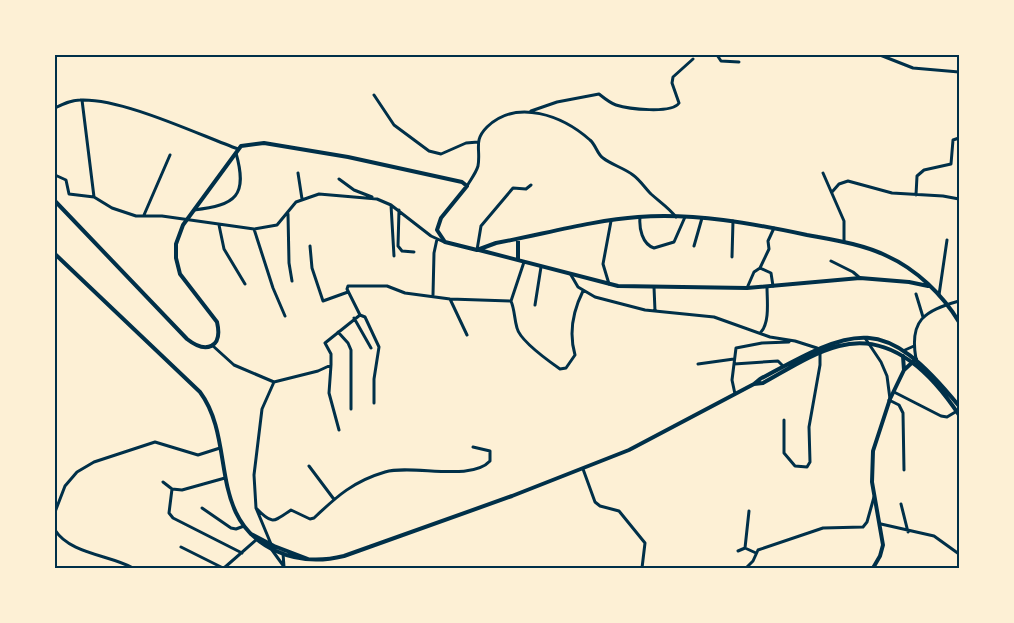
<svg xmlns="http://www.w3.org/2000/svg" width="1014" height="623" font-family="'Alegreya Sans',sans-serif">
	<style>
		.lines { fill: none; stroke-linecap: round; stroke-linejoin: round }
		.minor { stroke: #003049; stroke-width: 3 }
		.tertiary { stroke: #003049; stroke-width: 4 }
		.secondary { stroke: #003049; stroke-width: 4 }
		.neatline { fill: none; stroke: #003049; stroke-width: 2 }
	</style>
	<rect width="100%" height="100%" fill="#fdf0d5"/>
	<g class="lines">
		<path class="minor" d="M 717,55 L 721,61 L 739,62
			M 771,55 L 782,55
			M 880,55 L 913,68 L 959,72
			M 374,95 L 394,125 L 429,151 L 441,154 L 466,143 L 478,142
			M 82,100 L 94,197
			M 55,108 C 63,104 71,100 80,100 C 122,98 197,134 238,149
			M 531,111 L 557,102 L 599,94 C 604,98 610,103 616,105 C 628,109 672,114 679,103 L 672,83 L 673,77 L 693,59
			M 298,173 L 302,199
			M 823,173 L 844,221 L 844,242
			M 55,175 L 66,180 L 69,194 L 94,197 L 112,208 L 136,216 L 162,216 L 254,229 L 277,225 L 296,202 L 319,194 L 377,199 L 391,205 L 431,236 L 444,242
			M 339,179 L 354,190 L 372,197
			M 467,186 C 471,179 476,173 478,166 C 481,149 473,141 487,127 C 517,98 563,116 590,140 C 596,145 597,154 603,158 C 612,165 624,168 633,175 C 640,180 645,188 651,194 C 660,202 669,208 676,217
			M 832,192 L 839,184 L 848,181 L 892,193 L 943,196 L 959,199
			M 916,195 L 917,176 L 924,170 L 951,164 L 953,140 L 959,138
			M 391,205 L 394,256
			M 194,210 C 236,205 248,196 236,153
			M 399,210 L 398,246 L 402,251 L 414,252
			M 288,214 L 289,263 L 292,281
			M 144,215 L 170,155
			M 640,217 C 639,228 642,244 654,248 L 674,242 L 685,217
			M 219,225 L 224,249 L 245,284
			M 254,229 L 273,288 L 285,316
			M 310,246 L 312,268 L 323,301 L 348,292
			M 694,246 L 702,218
			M 477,250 L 481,226 L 513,188 L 526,189 L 531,185
			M 732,257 L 733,221
			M 831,261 L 853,272 L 860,278
			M 571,275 L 578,287 L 595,297 L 645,310 L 714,317 L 770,337 L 795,341 L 817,348 L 820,353 L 820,365 L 809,427 L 810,462 L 807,467 L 795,466 L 784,453 L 784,420
			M 609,284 L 603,264 L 611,221
			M 773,286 L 771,273 L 760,268 L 769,249 L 768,241 L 774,228
			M 959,286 L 959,294
			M 654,287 L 655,311
			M 747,288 L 754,272 L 760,268
			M 916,294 L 923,317
			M 433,295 L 434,253 L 437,239
			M 939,295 L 947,240
			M 450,299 L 467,335
			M 511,301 C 515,311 514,318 517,328 C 520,341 550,362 560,369 L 566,368 L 575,355 C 569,334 573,311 583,291
			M 535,305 L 541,267
			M 360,315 L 365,317 L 379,347 L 374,379 L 374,403
			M 354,318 L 371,348
			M 338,332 L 348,343 L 351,350 L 351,409
			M 761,332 C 770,322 767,300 767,287
			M 865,338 L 881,362 L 887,376 L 890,399
			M 213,346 L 234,365 L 274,382
			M 905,350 L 914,346
			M 916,359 C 909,320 924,311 959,301
			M 698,364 L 734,359
			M 734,364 L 778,361 L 783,366
			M 331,365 L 329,393 L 339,430
			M 274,382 L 318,371 L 331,365 L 331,354 L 325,343 L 360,315 L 347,289 L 348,286 L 387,286 L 405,293 L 450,299 L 511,301 L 524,262
			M 894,392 L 941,416 L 947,417 L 957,411
			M 735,394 L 732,380 L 736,348 L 762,343 L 789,342
			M 889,400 L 899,405 L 903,413 L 904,470
			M 309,466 L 333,498
			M 583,469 L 595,502 L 600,506 L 619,511 L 645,543 L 642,568
			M 163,482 L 172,489 L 182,490 L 225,478
			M 172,489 L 169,513 L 173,518 L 242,553
			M 901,504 L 908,532
			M 202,508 L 231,528 L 236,529 L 244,526
			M 256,508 C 273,526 274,521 291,510 L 310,519 L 314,518 C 337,496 354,481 385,472 C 412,464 471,482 490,461 L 490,451 L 473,447
			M 55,512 L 65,486 L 77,472 L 94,462 L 155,442 L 198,455 L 220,448
			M 881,524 L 934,536 L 959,554
			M 55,530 C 70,554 110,555 133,568
			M 271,544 L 256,508 L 254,475 L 262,409 L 274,382
			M 181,547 L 223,568
			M 745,548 L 749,511
			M 745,548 L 756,553
			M 272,550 L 285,568
			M 738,551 L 745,548
			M 283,553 L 284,567
			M 224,568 L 257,539
			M 746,568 L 753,561 L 758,550 L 823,528 L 863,527 L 867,522 L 874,497"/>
		<path class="tertiary" d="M 55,201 L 187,339 C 206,354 223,348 217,322 L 180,274 L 176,258 L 176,244 L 183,225 L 241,146 L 264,143 L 348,157 L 462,182 L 467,186 L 441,218 L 437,230 L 445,242 L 477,250 L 496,243 C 540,235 594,220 638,217 C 696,213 751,223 807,235 C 834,240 862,244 887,256 C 916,269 943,295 959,322
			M 518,239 L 518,260
			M 479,250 L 618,286 L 747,288 L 860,278 L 909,282 L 928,286
			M 904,370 L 916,359
			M 873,568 L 880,556 L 883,545 L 872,482 L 873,451 L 890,399 L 904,370 L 903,356"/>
		<path class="secondary" d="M 55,254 L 200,392 C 237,442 206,519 276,551 C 298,561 320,562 344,556 L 512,496 L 629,450 L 754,384 L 760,379 C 857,326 883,313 959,406
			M 754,384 L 763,383 C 787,370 812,353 839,346 C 891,332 932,374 959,415
			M 251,534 L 274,546 L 308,559"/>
	</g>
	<rect width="1014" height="623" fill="none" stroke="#fdf0d5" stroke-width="112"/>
	<rect x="56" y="56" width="902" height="511" class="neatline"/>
</svg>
